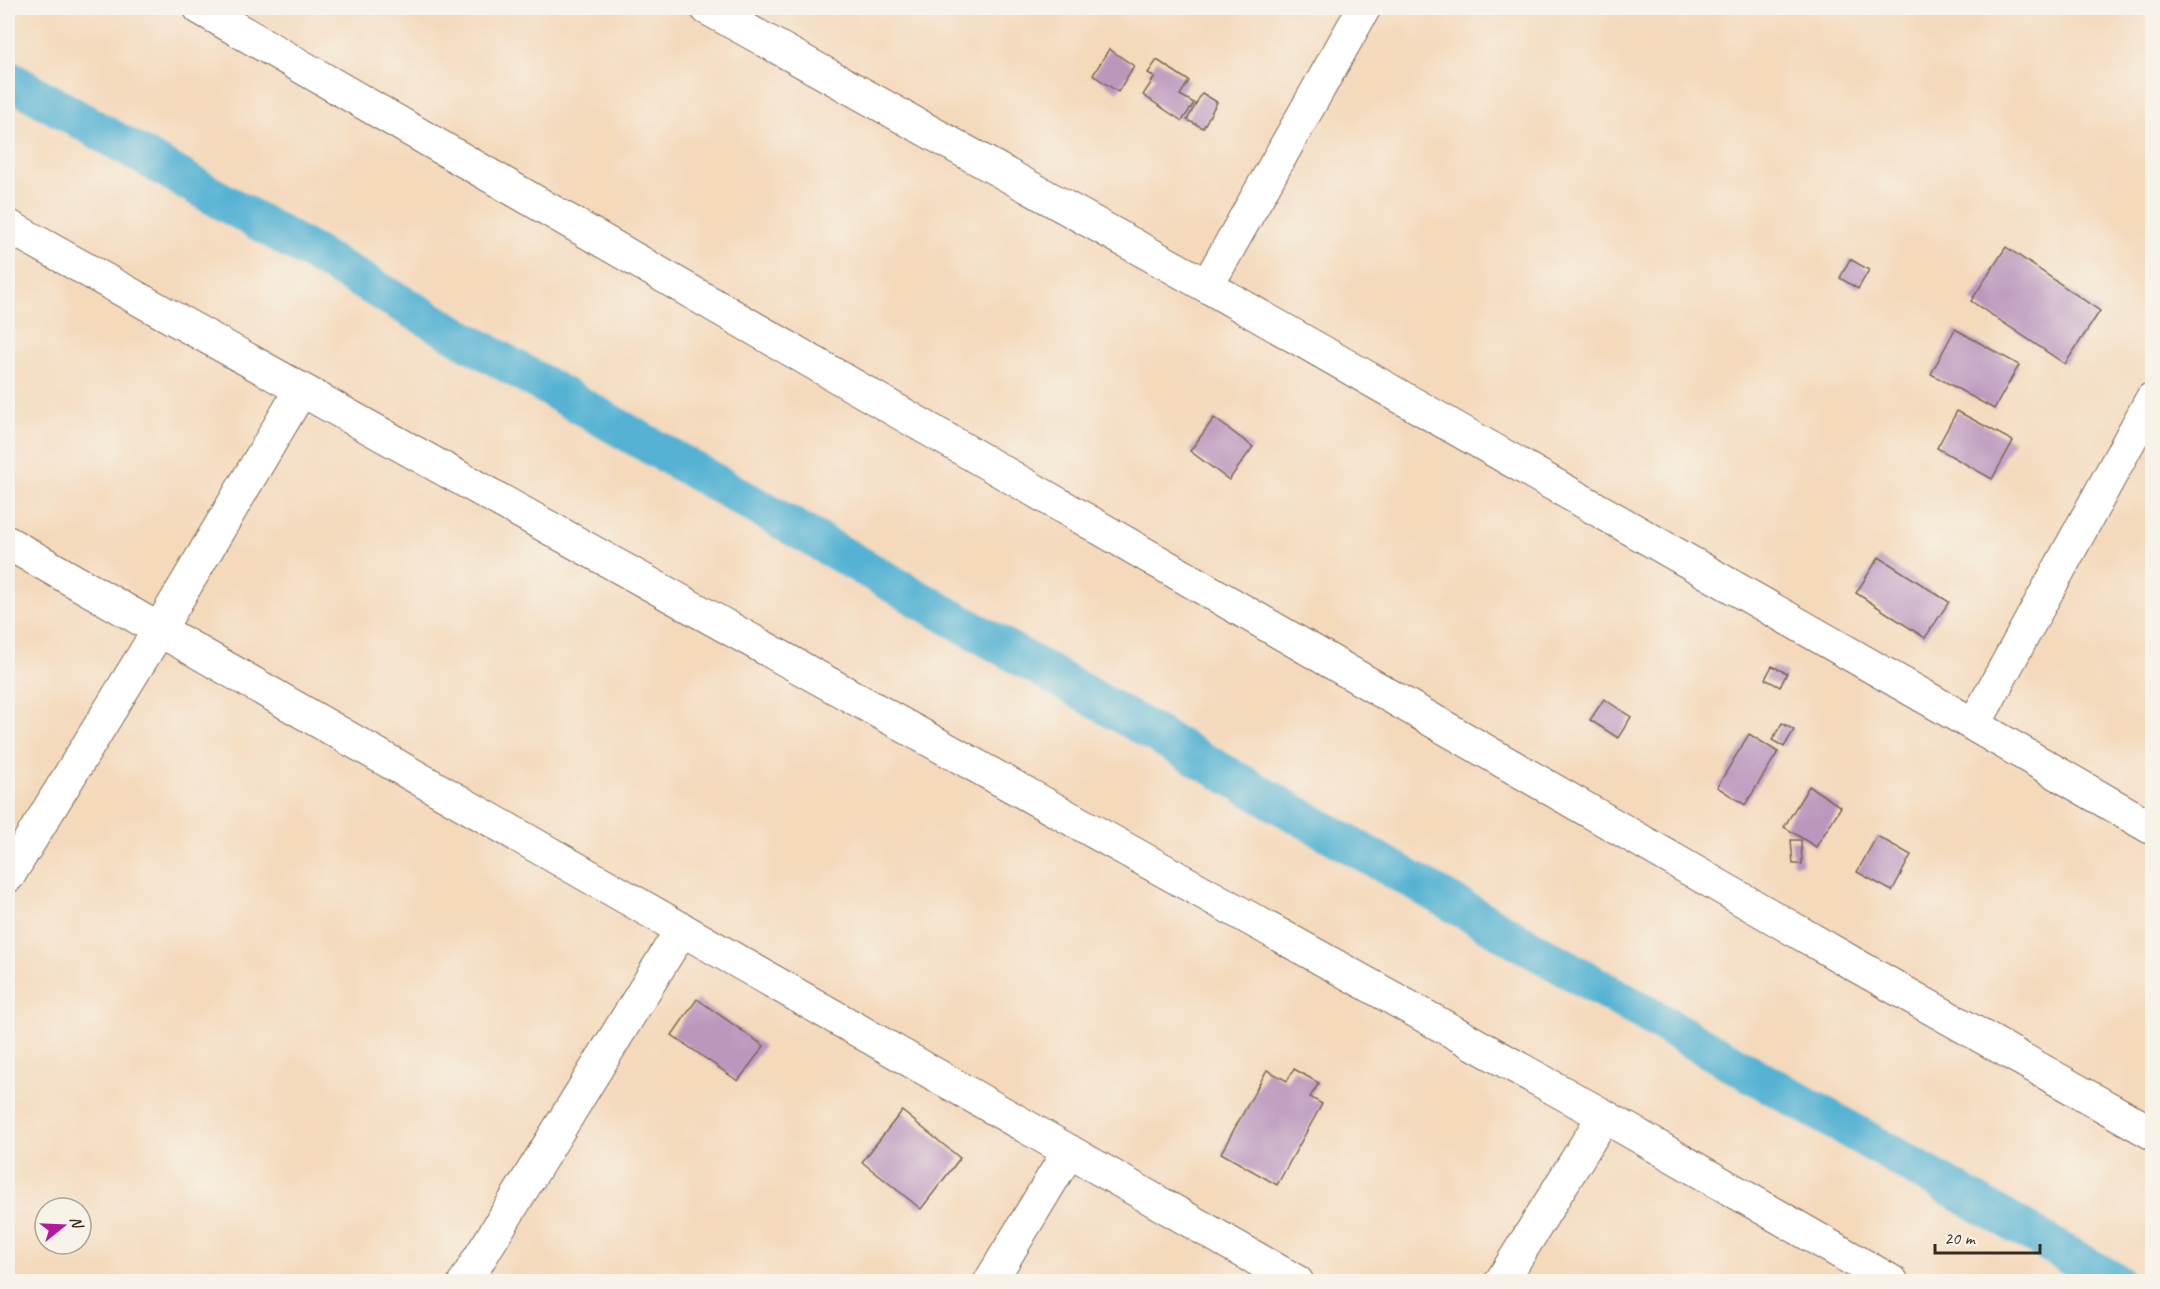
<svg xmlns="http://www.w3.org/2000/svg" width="2160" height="1289" font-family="Caveat,sans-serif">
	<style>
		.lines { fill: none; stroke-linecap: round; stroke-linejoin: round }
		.canal { stroke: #54b2d3; stroke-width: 38 }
		.building { fill: #bb97be }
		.street-casing { stroke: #7c6755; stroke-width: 35 }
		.street { stroke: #fff; stroke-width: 33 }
	</style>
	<rect width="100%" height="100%" fill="#f7f3e8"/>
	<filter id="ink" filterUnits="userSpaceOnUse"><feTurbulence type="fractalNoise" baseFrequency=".0167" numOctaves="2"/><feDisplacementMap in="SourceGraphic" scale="12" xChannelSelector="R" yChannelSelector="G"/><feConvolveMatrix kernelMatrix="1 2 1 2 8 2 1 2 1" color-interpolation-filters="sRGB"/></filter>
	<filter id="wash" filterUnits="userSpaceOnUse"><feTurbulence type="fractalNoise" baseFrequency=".008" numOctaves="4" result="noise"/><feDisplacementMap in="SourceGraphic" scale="24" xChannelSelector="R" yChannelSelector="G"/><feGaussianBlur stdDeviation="1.35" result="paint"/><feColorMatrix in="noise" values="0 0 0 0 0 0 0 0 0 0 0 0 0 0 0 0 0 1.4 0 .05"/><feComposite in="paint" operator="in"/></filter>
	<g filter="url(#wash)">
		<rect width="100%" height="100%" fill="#f4d9bb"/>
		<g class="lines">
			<path class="canal" d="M 8,79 L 2116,1282"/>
		</g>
		<g id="blocks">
			<path class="building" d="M 1109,49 L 1134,66 L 1118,92 L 1093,75 Z
				M 1157,60 L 1189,81 L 1180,95 L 1194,103 L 1182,121 L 1143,95 L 1155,77 L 1148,73 Z
				M 1202,93 L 1217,102 L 1203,128 L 1187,120 Z
				M 2006,247 L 2100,311 L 2065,364 L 1971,301 Z
				M 1850,259 L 1869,270 L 1858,289 L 1840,278 Z
				M 1955,329 L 2019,365 L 1994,409 L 1931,374 Z
				M 1957,411 L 2013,441 L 1992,479 L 1937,448 Z
				M 1214,418 L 1253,447 L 1229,480 L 1190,451 Z
				M 1879,557 L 1949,602 L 1925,638 L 1856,593 Z
				M 1772,666 L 1787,673 L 1780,687 L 1765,679 Z
				M 1604,699 L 1631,717 L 1618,738 L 1590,720 Z
				M 1782,723 L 1794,730 L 1784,747 L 1772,740 Z
				M 1749,734 L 1778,752 L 1745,805 L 1717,787 Z
				M 1809,786 L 1841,807 L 1816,847 L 1784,827 Z
				M 1877,836 L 1911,855 L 1892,891 L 1857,872 Z
				M 1791,840 L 1801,840 L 1802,864 L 1793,864 Z
				M 697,999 L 764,1046 L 738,1081 L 672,1035 Z
				M 1294,1069 L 1319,1083 L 1310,1097 L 1322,1104 L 1277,1185 L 1221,1153 L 1267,1070 L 1287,1081 Z
				M 902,1111 L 960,1158 L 921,1209 L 862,1162 Z"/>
		</g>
	</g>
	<g filter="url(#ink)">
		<use href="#blocks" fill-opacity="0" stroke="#7c6755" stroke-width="1.5"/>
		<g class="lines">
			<g class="street-casing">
				<path id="street" d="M 200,8 L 1859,967 L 2152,1133
					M 707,8 L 1207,286
					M 1364,8 L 1207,286 L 1974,725
					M 8,226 L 1604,1116 L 1892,1282
					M 2152,399 L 1974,725 L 2152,828
					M 8,543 L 1297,1282
					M 8,876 L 159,630 L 301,390
					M 465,1282 L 682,929
					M 990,1282 L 1069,1151
					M 1501,1282 L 1604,1116"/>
			</g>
			<use href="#street" class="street"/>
		</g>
	</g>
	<rect width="2160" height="1289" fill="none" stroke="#f7f3e8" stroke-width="30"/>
	<g transform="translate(63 1226) rotate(72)"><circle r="28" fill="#f7f3e8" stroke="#aca397" stroke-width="1.5"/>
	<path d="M0-4.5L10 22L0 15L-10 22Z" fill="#b5179e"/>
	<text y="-9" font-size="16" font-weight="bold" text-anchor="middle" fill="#3b2a1e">N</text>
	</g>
	<path d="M1935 1244v9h105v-9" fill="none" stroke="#3b2a1e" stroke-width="3"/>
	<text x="1944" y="1244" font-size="18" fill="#3b2a1e" stroke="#f7f3e8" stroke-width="4.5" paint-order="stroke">20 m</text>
</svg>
